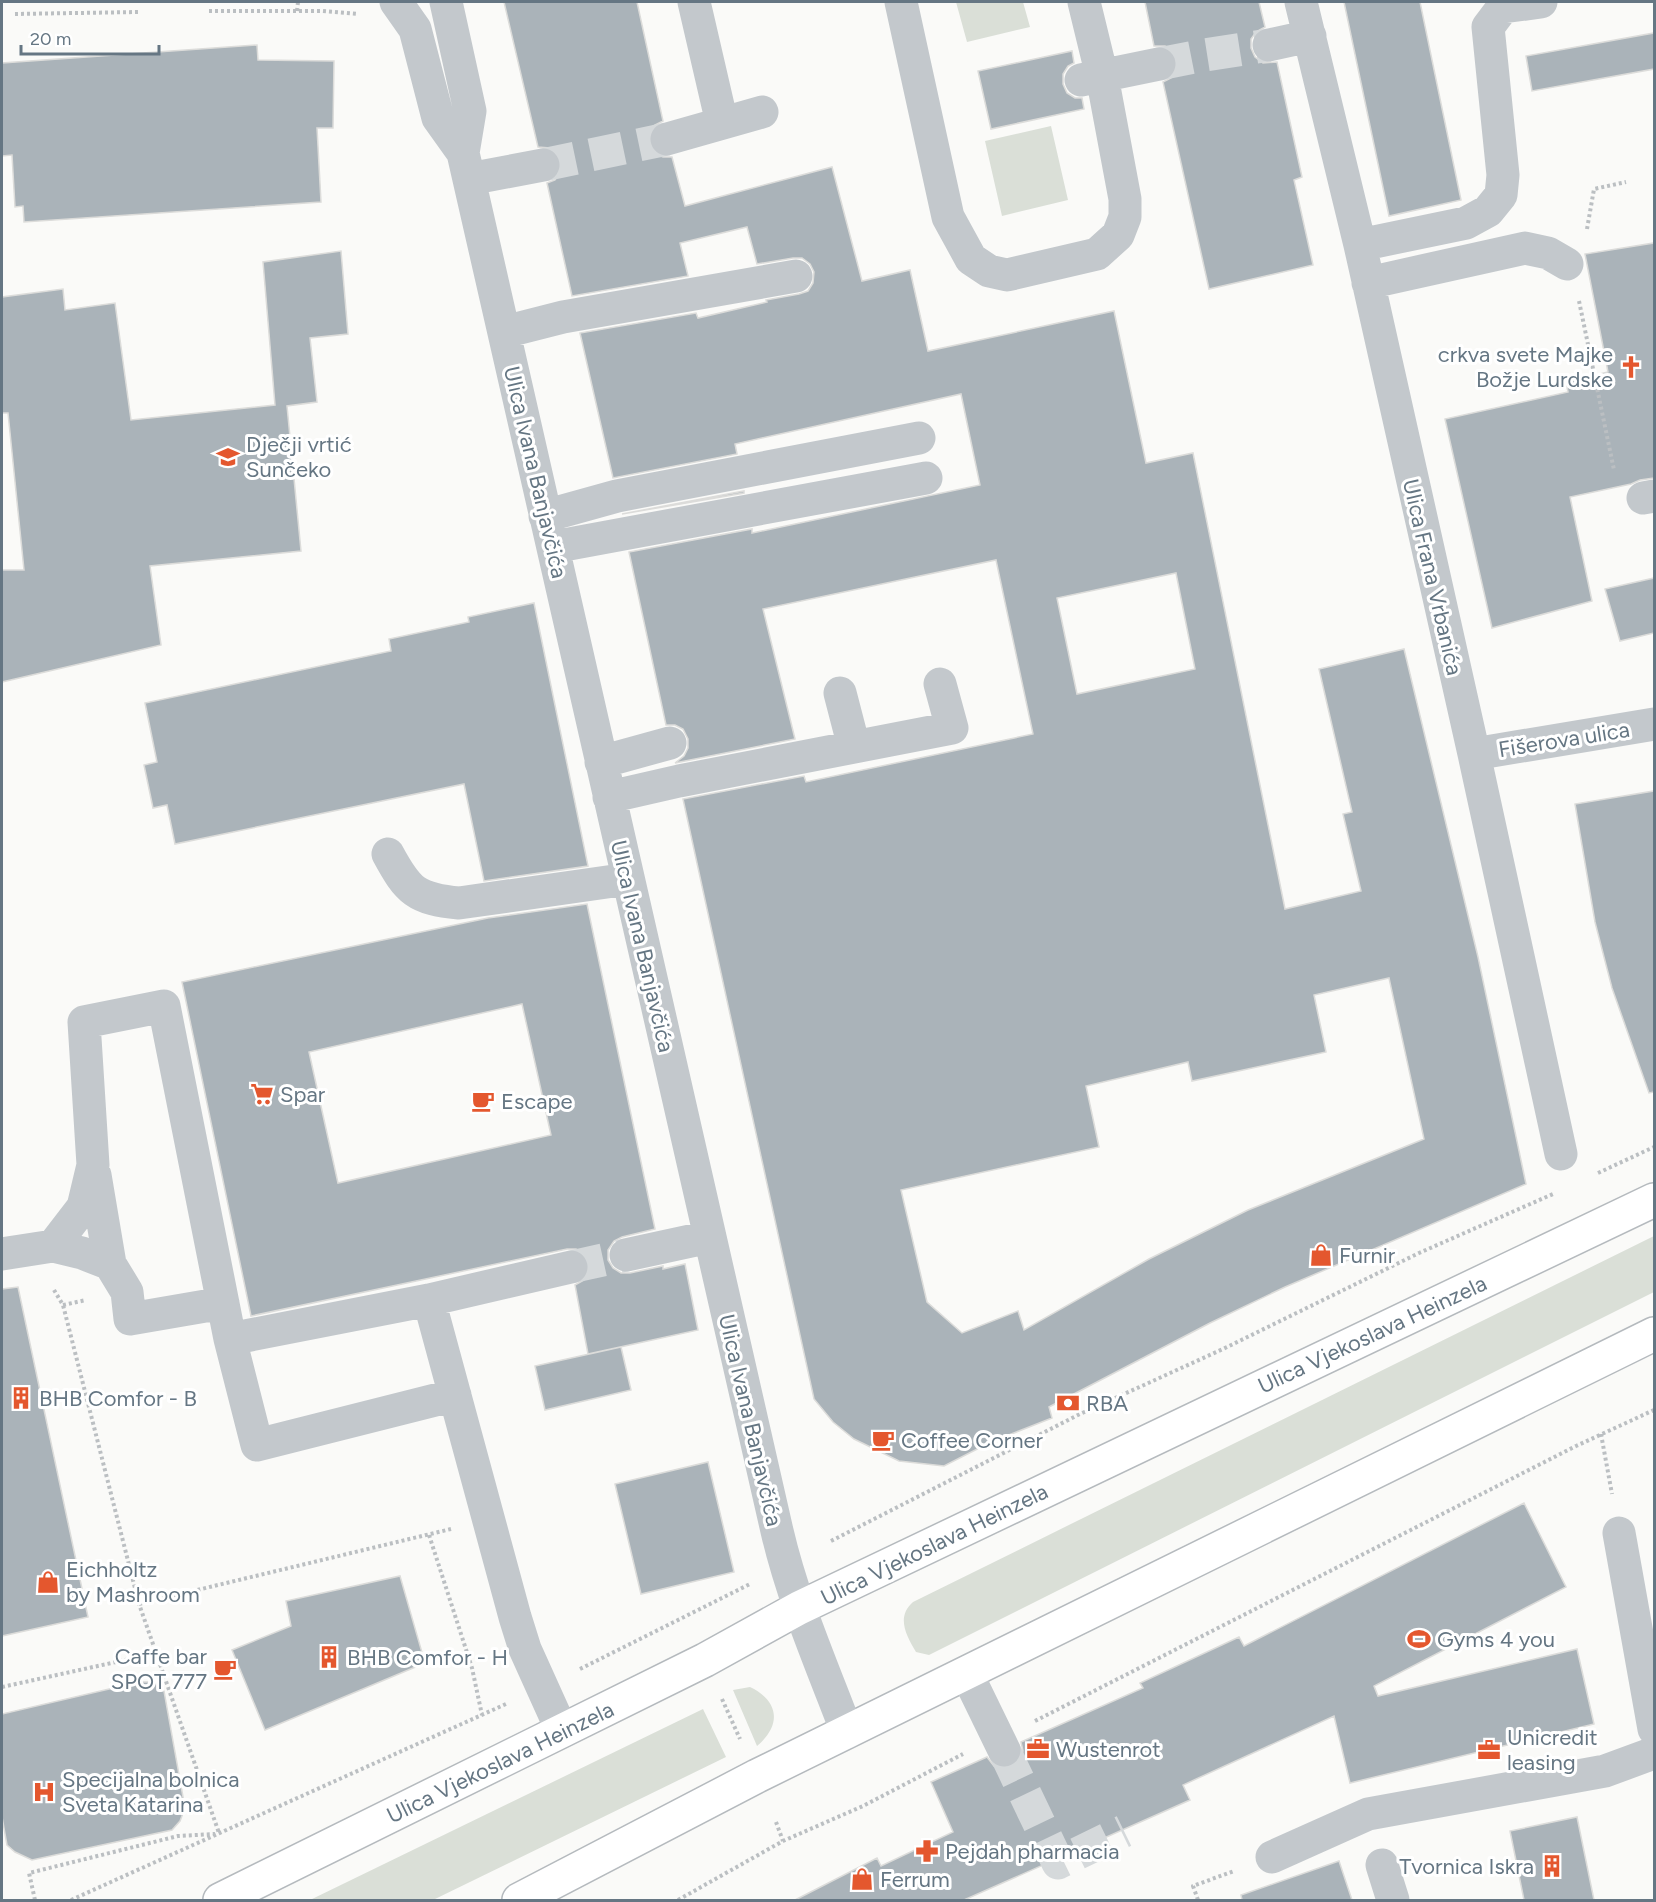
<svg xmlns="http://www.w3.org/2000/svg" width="1656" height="1902" font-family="Figtree,sans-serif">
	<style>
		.green { fill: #dadfd7 }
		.building { fill: #aab3b9; stroke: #dcdcda; stroke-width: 1.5; fill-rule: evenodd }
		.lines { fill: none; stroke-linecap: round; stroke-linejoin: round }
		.minor-tunnel { stroke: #d5d9db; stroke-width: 33; stroke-dasharray: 33 16; stroke-linecap: butt }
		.major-casing { stroke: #b5babe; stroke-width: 36 }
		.path { stroke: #bbbfc2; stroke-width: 4; stroke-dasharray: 3 3; stroke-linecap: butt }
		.minor { stroke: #c3c8cc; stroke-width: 33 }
		.major { stroke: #fff; stroke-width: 33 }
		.labels { text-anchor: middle; stroke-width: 6; stroke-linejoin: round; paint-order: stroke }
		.poi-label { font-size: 22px; fill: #657683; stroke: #fff; text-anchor: start }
		.street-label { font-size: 22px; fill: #657683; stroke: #fff }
	</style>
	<rect width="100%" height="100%" fill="#fafaf8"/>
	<path class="green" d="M 956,2 L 1023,2 L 1030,27 L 967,42 Z
		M 1051,126 L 1068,200 L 1002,216 L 985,141 Z
		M 1654,1236 L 1654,1292 L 929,1655 L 916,1652 C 906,1635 896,1617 913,1602 Z
		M 750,1687 C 779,1701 782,1725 757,1746 L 733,1690 Z
		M 703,1709 L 726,1757 L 433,1900 L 310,1900 Z"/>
	<path class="building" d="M 504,2 L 637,2 L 663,121 L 653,126 L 649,135 L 649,144 L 654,153 L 663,157 L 672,157 L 685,206 L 832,167 L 862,281 L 910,270 L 928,351 L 1114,311 L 1146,463 L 1193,453 L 1285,909 L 1361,891 L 1343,814 L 1352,812 L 1319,669 L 1404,649 L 1478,957 L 1526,1184 L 1285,1287 L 1210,1323 L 1049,1407 L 1052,1418 L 991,1442 L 944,1466 L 899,1461 L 854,1439 L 833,1422 L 814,1399 L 683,799 L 804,776 L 806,782 L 1033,734 L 996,560 L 763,609 L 795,739 L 675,763 L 684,756 L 688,748 L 688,739 L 683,729 L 675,725 L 666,725 L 629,552 L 752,529 L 752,533 L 980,485 L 961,394 L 735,444 L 737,454 L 613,478 L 580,333 L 696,313 L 698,318 L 767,302 L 766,300 L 799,294 L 808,291 L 813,283 L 814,272 L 810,264 L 802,258 L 793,258 L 757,264 L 747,227 L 680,243 L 688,276 L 572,296 L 547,183 L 555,180 L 560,172 L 561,161 L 558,153 L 550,148 L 538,147 ZM 1176,573 L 1195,669 L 1077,694 L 1057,598 ZM 1389,978 L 1424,1139 L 1248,1210 L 1149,1259 L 1024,1330 L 1018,1311 L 962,1333 L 927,1302 L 901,1190 L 1099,1147 L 1086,1086 L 1188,1062 L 1192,1081 L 1326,1052 L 1314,995 Z
		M 1145,2 L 1259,2 L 1265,27 L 1256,32 L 1251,39 L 1251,48 L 1255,57 L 1263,63 L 1277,62 L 1302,177 L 1294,180 L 1313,265 L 1209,289 L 1163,82 L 1171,78 L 1177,70 L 1177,60 L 1173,51 L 1165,46 L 1154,46 Z
		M 1344,2 L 1420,2 L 1461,200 L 1389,216 Z
		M 1654,33 L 1654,69 L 1532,91 L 1526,56 Z
		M 257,45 L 258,60 L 334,61 L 333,128 L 317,128 L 321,202 L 24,222 L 23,206 L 15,207 L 12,155 L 2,156 L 2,63 Z
		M 1072,51 L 1074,63 L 1068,66 L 1063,74 L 1063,84 L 1067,93 L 1075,98 L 1082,98 L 1084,109 L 991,129 L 978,71 Z
		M 1654,243 L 1654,478 L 1640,480 L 1631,484 L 1570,497 L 1592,601 L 1492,628 L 1445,419 L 1568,392 L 1566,382 L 1608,372 L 1585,254 Z
		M 341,251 L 348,334 L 310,338 L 317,402 L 287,406 L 301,551 L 150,566 L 161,645 L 2,682 L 2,570 L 24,570 L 8,413 L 2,413 L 2,297 L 63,289 L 65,310 L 115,303 L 131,420 L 275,405 L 263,262 Z
		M 744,491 L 744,493 L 622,514 Z
		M 1654,578 L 1654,633 L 1620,641 L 1605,589 Z
		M 534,603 L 588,866 L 484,881 L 464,784 L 175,844 L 167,805 L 153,808 L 144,765 L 157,762 L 145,703 L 391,651 L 389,639 L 469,622 L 468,617 Z
		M 1654,791 L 1654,1092 L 1649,1093 L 1612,988 L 1595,922 L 1575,804 Z
		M 587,904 L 655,1229 L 622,1237 L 614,1241 L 608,1250 L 608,1260 L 613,1268 L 621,1273 L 630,1273 L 663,1266 L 663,1269 L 685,1264 L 698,1330 L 588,1354 L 575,1285 L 584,1280 L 589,1272 L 589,1263 L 584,1254 L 576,1249 L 567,1249 L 251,1316 L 182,982 L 488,918 ZM 522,1004 L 551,1135 L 338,1183 L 309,1052 Z
		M 18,1287 L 88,1617 L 2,1636 L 2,1289 Z
		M 621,1347 L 631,1390 L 545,1410 L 535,1366 Z
		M 708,1462 L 734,1572 L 641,1594 L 615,1484 Z
		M 1524,1503 L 1566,1587 L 1374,1686 L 1378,1696 L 1577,1649 L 1594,1724 L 1350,1783 L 1334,1716 L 1183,1785 L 1190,1800 L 964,1900 L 795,1900 L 877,1858 L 881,1866 L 953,1832 L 931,1782 L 987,1757 L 994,1766 L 1002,1769 L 1012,1767 L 1020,1760 L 1023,1751 L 1021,1742 L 1143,1688 L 1140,1683 L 1239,1637 L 1244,1646 Z
		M 400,1576 L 425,1663 L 265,1730 L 232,1650 L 291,1626 L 286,1601 Z
		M 139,1682 L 155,1682 L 164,1691 L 185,1808 L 180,1821 L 172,1830 L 32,1860 L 15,1852 L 7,1845 L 2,1817 L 2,1714 Z
		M 1577,1817 L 1594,1900 L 1524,1900 L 1510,1831 Z
		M 1339,1861 L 1352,1900 L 1242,1900 L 1241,1895 Z"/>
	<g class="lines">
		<path class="minor-tunnel" d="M 1159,64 L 1205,55 L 1269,45
			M 543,165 L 667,139
			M 571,1267 L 626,1255
			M 1004,1750 L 1058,1863 L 1124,1831"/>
		<g class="major-casing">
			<path id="major" d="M 220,1900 L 705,1660 L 799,1608 L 1654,1200
				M 519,1900 L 757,1776 L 1654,1334"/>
		</g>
		<path class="path" d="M 209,11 L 322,11 L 358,14
			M 297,11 L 298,2
			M 15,14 L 138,12
			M 1587,229 L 1594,189 L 1626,182
			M 1579,301 L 1614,470
			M 1598,1173 L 1654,1147
			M 54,1290 L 63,1305 L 139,1604 L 219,1833
			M 63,1305 L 86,1300
			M 1601,1434 L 1612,1494
			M 429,1535 L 472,1668 L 482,1715
			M 831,1541 L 1078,1415 L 1223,1349 L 1419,1253 L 1553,1194
			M 139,1604 L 451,1529
			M 580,1669 L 750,1584
			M 2,1687 L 157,1653
			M 722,1699 L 740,1739
			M 1035,1721 L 1576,1446 L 1654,1410
			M 776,1822 L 783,1841
			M 35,1900 L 29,1873 L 178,1836 L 215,1834
			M 71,1900 L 506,1704
			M 678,1900 L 783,1841 L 863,1806 L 963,1754
			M 1198,1900 L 1193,1886 L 1234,1871"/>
		<path class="minor" d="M 396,2 L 415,29 L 438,118 L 463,153
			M 446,2 L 470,111 L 463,153 L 777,1531 C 793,1600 822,1666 847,1732
			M 694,2 L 722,123
			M 901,2 L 948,217 L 971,259 L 989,271 L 1007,275 L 1097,254 L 1118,235 L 1125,217 L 1125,199 L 1102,76 L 1084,2
			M 1301,2 L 1360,245 L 1474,754 L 1561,1154
			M 1269,45 L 1310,36
			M 1081,80 L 1159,64
			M 667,139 L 762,112
			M 469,179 L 543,165
			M 1360,245 L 1466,223 L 1488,211 L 1501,195 L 1503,175 L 1488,27 L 1503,7 L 1541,2
			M 1368,283 L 1525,248 L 1548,253 L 1567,264
			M 504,332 L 563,317 L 796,276
			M 1643,498 L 1654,496
			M 545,516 L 617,496 L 919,438
			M 553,547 L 926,478
			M 854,747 L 952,728 L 940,684
			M 1474,754 L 1654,724
			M 601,762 L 670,743
			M 609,797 L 679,781 L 854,747 L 840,693
			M 388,854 C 408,891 416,899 459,903 L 628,879
			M 95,1175 L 110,1264
			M 53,1246 L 83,1207 L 93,1165 L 84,1022 L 164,1006 L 230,1339 L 429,1300 L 571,1267
			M 2,1254 L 53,1246 L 82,1253 L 110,1264 L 127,1292 L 130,1319 L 223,1303
			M 626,1255 L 709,1237
			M 429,1300 L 515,1617 L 525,1649 L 562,1731
			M 230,1339 L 257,1445 L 455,1395
			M 1619,1533 L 1654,1729
			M 967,1674 L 1004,1750
			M 1272,1857 L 1368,1814 L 1605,1771 L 1654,1753
			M 1382,1865 L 1393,1900"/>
		<use href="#major" class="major"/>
	</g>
	<defs>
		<g id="church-bare" transform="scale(1.8)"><path d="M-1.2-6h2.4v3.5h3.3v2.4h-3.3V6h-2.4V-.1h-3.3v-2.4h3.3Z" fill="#e4572e" stroke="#fff" stroke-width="2.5" paint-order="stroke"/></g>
		<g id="school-bare" transform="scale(1.8)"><path d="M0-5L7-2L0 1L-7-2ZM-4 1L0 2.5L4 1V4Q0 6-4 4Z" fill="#e4572e" stroke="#fff" stroke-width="2.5" paint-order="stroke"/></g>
		<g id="supermarket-bare" transform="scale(1.8)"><path d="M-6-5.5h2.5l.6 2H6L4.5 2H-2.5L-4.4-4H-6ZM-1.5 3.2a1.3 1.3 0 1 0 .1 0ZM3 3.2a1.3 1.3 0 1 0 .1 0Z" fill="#e4572e" stroke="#fff" stroke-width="2.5" paint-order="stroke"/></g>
		<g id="cafe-bare" transform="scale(1.8)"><path d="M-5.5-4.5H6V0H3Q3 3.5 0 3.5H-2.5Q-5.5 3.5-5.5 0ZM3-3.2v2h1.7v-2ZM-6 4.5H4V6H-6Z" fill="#e4572e" stroke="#fff" stroke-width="2.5" paint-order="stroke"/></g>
		<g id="shop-bare" transform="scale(1.8)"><path d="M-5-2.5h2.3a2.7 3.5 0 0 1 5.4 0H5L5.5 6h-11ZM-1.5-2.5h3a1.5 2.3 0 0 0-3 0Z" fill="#e4572e" stroke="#fff" stroke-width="2.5" paint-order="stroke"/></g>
		<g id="building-bare" transform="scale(1.8)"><path d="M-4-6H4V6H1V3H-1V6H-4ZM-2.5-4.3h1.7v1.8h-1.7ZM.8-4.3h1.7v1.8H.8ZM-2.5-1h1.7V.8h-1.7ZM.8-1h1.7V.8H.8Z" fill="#e4572e" stroke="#fff" stroke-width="2.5" paint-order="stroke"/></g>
		<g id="bank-bare" transform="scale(1.8)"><path d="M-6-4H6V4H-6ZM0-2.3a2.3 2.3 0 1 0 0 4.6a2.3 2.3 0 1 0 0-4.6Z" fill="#e4572e" stroke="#fff" stroke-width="2.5" paint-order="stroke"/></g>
		<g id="stadium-bare" transform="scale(1.8)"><path d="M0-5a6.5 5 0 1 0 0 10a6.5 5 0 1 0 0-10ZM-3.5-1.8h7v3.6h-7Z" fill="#e4572e" stroke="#fff" stroke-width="2.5" paint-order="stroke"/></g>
		<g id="office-bare" transform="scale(1.8)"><path d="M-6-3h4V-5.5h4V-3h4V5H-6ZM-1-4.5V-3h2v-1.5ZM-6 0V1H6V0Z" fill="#e4572e" stroke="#fff" stroke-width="2.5" paint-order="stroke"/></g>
		<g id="hospital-bare" transform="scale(1.8)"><path d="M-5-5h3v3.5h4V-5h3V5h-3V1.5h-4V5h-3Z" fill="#e4572e" stroke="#fff" stroke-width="2.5" paint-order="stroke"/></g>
		<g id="pharmacy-bare" transform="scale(1.8)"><path d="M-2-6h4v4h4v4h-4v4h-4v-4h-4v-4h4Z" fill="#e4572e" stroke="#fff" stroke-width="2.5" paint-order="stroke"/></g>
	</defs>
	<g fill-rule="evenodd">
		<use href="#church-bare" x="1631" y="367"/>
		<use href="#school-bare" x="228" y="457"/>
		<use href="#supermarket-bare" x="262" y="1094"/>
		<use href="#cafe-bare" x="483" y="1101"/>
		<use href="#shop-bare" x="1321" y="1255"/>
		<use href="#building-bare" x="21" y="1398"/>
		<use href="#bank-bare" x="1068" y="1403"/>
		<use href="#cafe-bare" x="883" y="1440"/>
		<use href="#shop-bare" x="48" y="1582"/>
		<use href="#stadium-bare" x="1419" y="1639"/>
		<use href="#building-bare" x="329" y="1657"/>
		<use href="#cafe-bare" x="225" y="1669"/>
		<use href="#office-bare" x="1038" y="1749"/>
		<use href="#office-bare" x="1489" y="1750"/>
		<use href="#hospital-bare" x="44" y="1792"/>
		<use href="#pharmacy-bare" x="927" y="1851"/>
		<use href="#building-bare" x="1552" y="1866"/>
		<use href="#shop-bare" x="862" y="1879"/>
	</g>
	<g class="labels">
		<g class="poi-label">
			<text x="1613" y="362" text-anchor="end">crkva svete Majke<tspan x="1613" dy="25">Božje Lurdske</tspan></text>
			<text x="246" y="452">Dječji vrtić<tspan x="246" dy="25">Sunčeko</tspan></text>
			<text x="280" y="1102">Spar</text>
			<text x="501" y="1109">Escape</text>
			<text x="1339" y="1263">Furnir</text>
			<text x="39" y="1406">BHB Comfor - B</text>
			<text x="1086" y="1411">RBA</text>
			<text x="901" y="1448">Coffee Corner</text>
			<text x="66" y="1577">Eichholtz<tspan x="66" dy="25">by Mashroom</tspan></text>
			<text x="1437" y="1647">Gyms 4 you</text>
			<text x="207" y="1664" text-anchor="end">Caffe bar<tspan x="207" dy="25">SPOT 777</tspan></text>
			<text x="347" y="1665">BHB Comfor - H</text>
			<text x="1507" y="1745">Unicredit<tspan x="1507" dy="25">leasing</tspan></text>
			<text x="1056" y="1757">Wustenrot</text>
			<text x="62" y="1787">Specijalna bolnica<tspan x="62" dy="25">Sveta Katarina</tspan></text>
			<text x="945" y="1859">Pejdah pharmacia</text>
			<text x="1534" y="1874" text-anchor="end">Tvornica Iskra</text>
			<text x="880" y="1887">Ferrum</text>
		</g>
		<g class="street-label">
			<text transform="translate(536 472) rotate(77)" y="8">Ulica Ivana Banjavčića</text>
			<text transform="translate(1433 577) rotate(77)" y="8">Ulica Frana Vrbanića</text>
			<text transform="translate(1564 739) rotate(-9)" y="8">Fišerova ulica</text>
			<text transform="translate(643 946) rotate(77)" y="8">Ulica Ivana Banjavčića</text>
			<text transform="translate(1372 1334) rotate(-25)" y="8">Ulica Vjekoslava Heinzela</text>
			<text transform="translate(751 1420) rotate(77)" y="8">Ulica Ivana Banjavčića</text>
			<text transform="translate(934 1544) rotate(-26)" y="8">Ulica Vjekoslava Heinzela</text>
			<text transform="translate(500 1762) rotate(-26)" y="8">Ulica Vjekoslava Heinzela</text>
		</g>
	</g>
	<rect width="1656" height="1902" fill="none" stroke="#657683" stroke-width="6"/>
	<path d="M21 45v9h138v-9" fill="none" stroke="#657683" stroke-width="3"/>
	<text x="30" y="45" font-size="18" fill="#657683" stroke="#ffffff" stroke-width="4.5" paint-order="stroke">20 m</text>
</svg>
